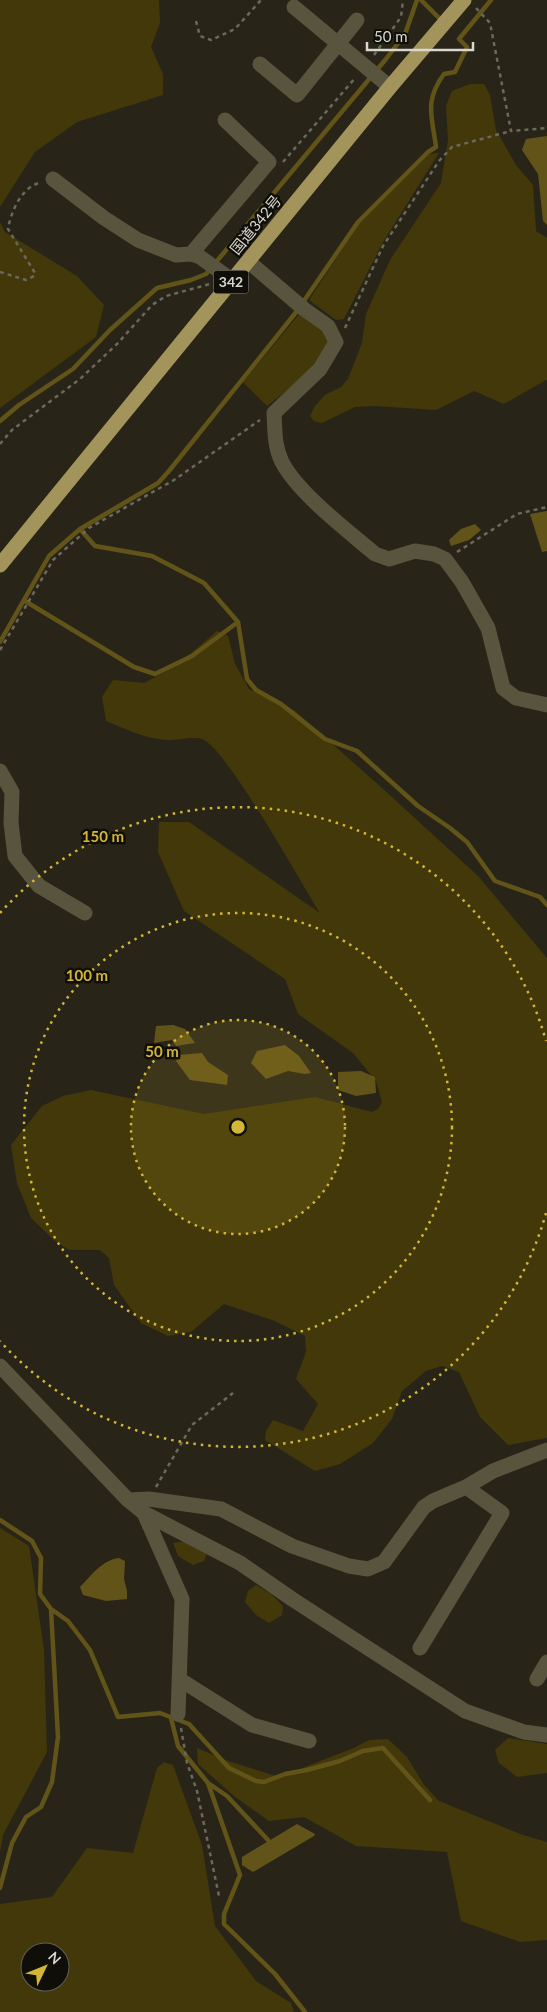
<svg xmlns="http://www.w3.org/2000/svg" width="547" height="2012" font-family="Lato,'Noto Sans JP',sans-serif">
	<style>
		.green { fill: #43380a; fill-rule: evenodd }
		.water { fill: #625419 }
		.lines { fill: none; stroke-linecap: round; stroke-linejoin: round }
		.stream { stroke: #625419; stroke-width: 4.5 }
		.path { stroke: #6b685d; stroke-width: 2.5; stroke-dasharray: 4 4; stroke-linecap: butt }
		.minor { stroke: #59543d; stroke-width: 15 }
		.highway { stroke: #a2945b; stroke-width: 15 }
		.ring { fill: none; stroke: #d4b635; stroke-width: 2.5; stroke-dasharray: 2.5 5 }
		.labels { text-anchor: middle; stroke-width: 5; stroke-linejoin: round; paint-order: stroke }
		.shield { fill: #0f0e08; stroke: #9c9b93; stroke-width: 1 }
		.shield-label { font-size: 14px; font-weight: bold; fill: #d9d7cf }
		.street-label { font-size: 15px; fill: #d9d7cf; stroke: #0f0e08 }
		.centre { fill: #d4b635; stroke: #0f0e08; stroke-width: 2.5 }
		.ring-label { font-size: 15px; text-anchor: middle; font-weight: bold; fill: #d4b635; stroke: #0f0e08; stroke-width: 5; stroke-linejoin: round; paint-order: stroke }
	</style>
	<rect width="100%" height="100%" fill="#282518"/>
	<path class="green" d="M 0,0 L 159,0 L 160,23 L 151,47 L 163,74 L 163,95 L 77,122 L 35,152 L 0,207 Z
		M 470,84 L 484,84 L 490,95 L 496,130 L 516,165 L 533,185 L 536,231 L 547,238 L 547,380 L 546,380 L 504,404 L 474,391 L 436,410 L 375,406 L 355,407 L 322,423 L 314,421 L 310,416 L 315,406 L 325,395 L 341,387 L 348,379 L 362,343 L 366,314 L 390,260 L 441,183 L 448,140 L 446,106 L 452,91 Z
		M 439,153 L 383,242 L 344,319 L 336,320 L 309,300 L 358,225 L 429,154 Z
		M 0,222 L 5,232 L 77,276 L 104,305 L 96,337 L 0,408 Z
		M 300,313 L 317,321 L 330,342 L 318,366 L 267,406 L 243,382 Z
		M 217,631 L 228,636 L 235,664 L 249,689 L 294,710 L 382,788 L 478,876 L 547,958 L 547,1438 L 508,1445 L 480,1417 L 459,1372 L 442,1366 L 426,1371 L 402,1391 L 392,1419 L 373,1443 L 340,1464 L 315,1471 L 265,1440 L 266,1431 L 273,1420 L 303,1431 L 318,1404 L 296,1379 L 306,1352 L 305,1336 L 275,1321 L 224,1304 L 191,1332 L 168,1336 L 141,1323 L 114,1285 L 109,1258 L 100,1250 L 69,1250 L 54,1240 L 31,1218 L 17,1183 L 11,1145 L 42,1106 L 63,1096 L 91,1090 L 204,1114 L 315,1097 L 372,1112 L 378,1109 L 382,1102 L 376,1081 L 353,1053 L 298,1014 L 285,979 L 184,911 L 158,852 L 159,822 L 189,822 L 320,913 C 302,885 226,747 202,739 C 193,736 178,740 168,740 C 146,739 126,729 106,721 L 102,697 L 113,680 L 144,683 L 176,666 Z
		M 0,1528 L 29,1546 L 44,1650 L 47,1752 L 3,1835 L 0,1853 Z
		M 188,1541 L 207,1554 L 204,1561 L 193,1565 L 178,1556 L 173,1543 Z
		M 256,1585 L 271,1594 L 283,1606 L 282,1615 L 269,1623 L 256,1615 L 245,1602 L 248,1591 Z
		M 508,1738 L 547,1744 L 547,1773 L 517,1777 L 499,1763 L 495,1750 Z
		M 388,1739 L 407,1757 L 424,1785 L 439,1801 L 523,1835 L 547,1842 L 547,1940 L 520,1942 L 461,1921 L 447,1852 L 356,1846 L 304,1817 L 269,1821 L 234,1796 L 198,1764 L 197,1748 L 225,1760 L 279,1777 L 354,1748 L 369,1740 Z
		M 164,1762 L 173,1765 L 202,1845 L 215,1926 L 256,1981 L 291,2003 L 294,2012 L 0,2012 L 0,1904 L 52,1897 L 87,1848 L 133,1853 L 157,1768 ZM 30,1952 L 60,1952 L 60,1982 L 30,1982 Z"/>
	<path class="water" d="M 547,136 L 547,225 L 543,221 L 538,174 L 522,150 L 526,139 Z
		M 547,511 L 547,551 L 542,552 L 530,514 Z
		M 475,524 L 481,530 L 469,540 L 451,546 L 449,540 L 461,529 Z
		M 173,1025 L 185,1029 L 195,1043 L 176,1046 L 172,1040 L 154,1043 L 156,1026 Z
		M 285,1045 L 299,1056 L 311,1073 L 305,1074 L 288,1071 L 266,1079 L 251,1063 L 257,1051 Z
		M 202,1053 L 208,1062 L 228,1075 L 227,1085 L 190,1080 L 176,1061 L 178,1055 Z
		M 361,1071 L 375,1077 L 376,1093 L 356,1096 L 338,1090 L 338,1072 Z
		M 119,1558 L 125,1561 L 124,1579 L 127,1591 L 127,1599 L 106,1601 L 83,1595 L 80,1587 C 92,1575 102,1560 119,1558 Z
		M 297,1824 L 315,1834 L 314,1836 L 253,1872 L 242,1865 L 242,1857 Z"/>
	<g class="lines">
		<path class="stream" d="M 421,0 L 439,18
			M 0,421 L 19,405 L 73,369 L 110,330 L 157,288 L 191,280 L 206,274 L 386,59 L 405,34 L 417,0
			M 80,529 L 95,546 L 152,556 L 204,583 L 238,622 L 247,679 L 256,690 L 281,704 L 325,739 L 357,751 L 418,806 L 450,828 L 467,842 L 495,881 L 540,897 L 547,905
			M 25,601 L 134,667 L 155,674 L 192,656 L 238,622
			M 0,642 L 49,556 L 80,529 L 158,483 L 169,471 L 297,311 L 358,222 L 428,152 L 436,147 C 432,116 424,101 444,74 L 455,72 L 467,47 L 459,39 L 491,0
			M 0,1520 L 32,1541 L 41,1558 L 40,1594 L 51,1609 L 58,1737 L 52,1782 L 41,1807 L 26,1817 L 12,1843 L 0,1888
			M 51,1609 L 68,1621 L 90,1650 L 118,1717 L 160,1713 L 189,1724 L 229,1768 L 256,1781 L 264,1782 L 285,1774 L 307,1770 L 340,1761 L 363,1751 L 383,1748 L 430,1800
			M 171,1718 L 178,1746 L 208,1783 L 227,1796 L 268,1840
			M 208,1783 L 240,1875 L 224,1914 L 224,1924 L 275,1974 L 305,2012"/>
		<path class="path" d="M 476,8 L 490,23 L 511,131 L 547,128
			M 196,21 L 200,36 L 211,40 L 235,29 L 261,0
			M 374,55 L 401,17 L 403,0
			M 283,162 L 356,77
			M 0,272 L 26,280 L 34,276 L 35,273 L 8,229 C 11,212 21,188 39,183
			M 345,328 L 383,246 L 439,161 L 452,147 L 511,131
			M 0,444 L 12,430 L 80,379 L 118,343 L 152,305 L 166,296 L 210,284
			M 457,552 L 517,514 L 547,507
			M 0,650 L 53,560 L 89,528 L 174,480 L 260,420
			M 156,1487 L 192,1425 L 233,1393
			M 181,1728 L 187,1763 L 197,1791 L 219,1896"/>
		<path class="minor" d="M 294,7 L 390,87
			M 260,64 L 297,95 L 357,20
			M 53,179 L 104,218 L 138,240 L 176,255 L 191,254 L 269,162 L 225,120
			M 191,254 L 200,257 L 233,281
			M 249,262 L 304,309 L 328,326 L 336,342 L 320,369 L 274,413 C 275,429 274,446 282,462 C 298,493 348,531 375,554 L 389,559 L 415,551 L 434,554 L 445,559 L 462,582 L 488,628 L 503,688 L 516,698 L 547,705
			M 0,771 L 12,792 L 11,823 L 15,856 L 39,886 L 85,913
			M 0,1366 L 128,1500 L 144,1513 L 240,1563 L 292,1599 L 465,1711 L 524,1732 L 547,1735
			M 128,1500 L 149,1499 L 221,1509 L 292,1546 L 349,1566 L 368,1569 L 384,1562 L 424,1507 L 433,1501 L 466,1487 L 493,1471 L 547,1450
			M 144,1513 L 182,1599 L 178,1714
			M 420,1648 L 502,1513 L 466,1487
			M 179,1679 L 252,1725 L 309,1741
			M 537,1679 L 547,1662"/>
		<path class="highway" d="M 0,565 L 390,87 L 464,0"/>
	</g>
	<circle cx="238" cy="1127" r="107" fill="#d4b635" fill-opacity=".12"/>
	<g class="ring">
		<circle cx="238" cy="1127" r="107"/>
		<circle cx="238" cy="1127" r="214"/>
		<path d="M546 1213A320 320 0 0 1 0 1341M0 913A320 320 0 0 1 546 1041"/>
	</g>
	<g class="labels">
		<rect class="shield" x="213.5" y="270.5" width="35" height="23" rx="4"/>
		<g class="shield-label">
			<text x="231" y="287">342</text>
		</g>
		<g class="street-label">
			<text transform="translate(256 225) rotate(-51)" y="5">国道342号</text>
		</g>
	</g>
	<circle cx="238" cy="1127" r="8" class="centre"/>
	<g class="ring-label">
		<text x="103" y="842">150 m</text>
		<text x="87" y="981">100 m</text>
		<text x="162" y="1057">50 m</text>
	</g>
	<g transform="translate(45 1967) rotate(47)"><circle r="24" fill="#0f0e08" stroke="#605e58"/>
	<path d="M0-4L9 19L0 12L-9 19Z" fill="#d4b635"/>
	<text y="-8" font-size="14" font-weight="bold" text-anchor="middle" fill="#d9d7cf">N</text>
	</g>
	<path d="M367 42v8h106v-8" fill="none" stroke="#d9d7cf" stroke-width="2.5"/>
	<text x="374" y="42" font-size="15" fill="#d9d7cf" stroke="#0f0e08" stroke-width="4" paint-order="stroke">50 m</text>
</svg>
